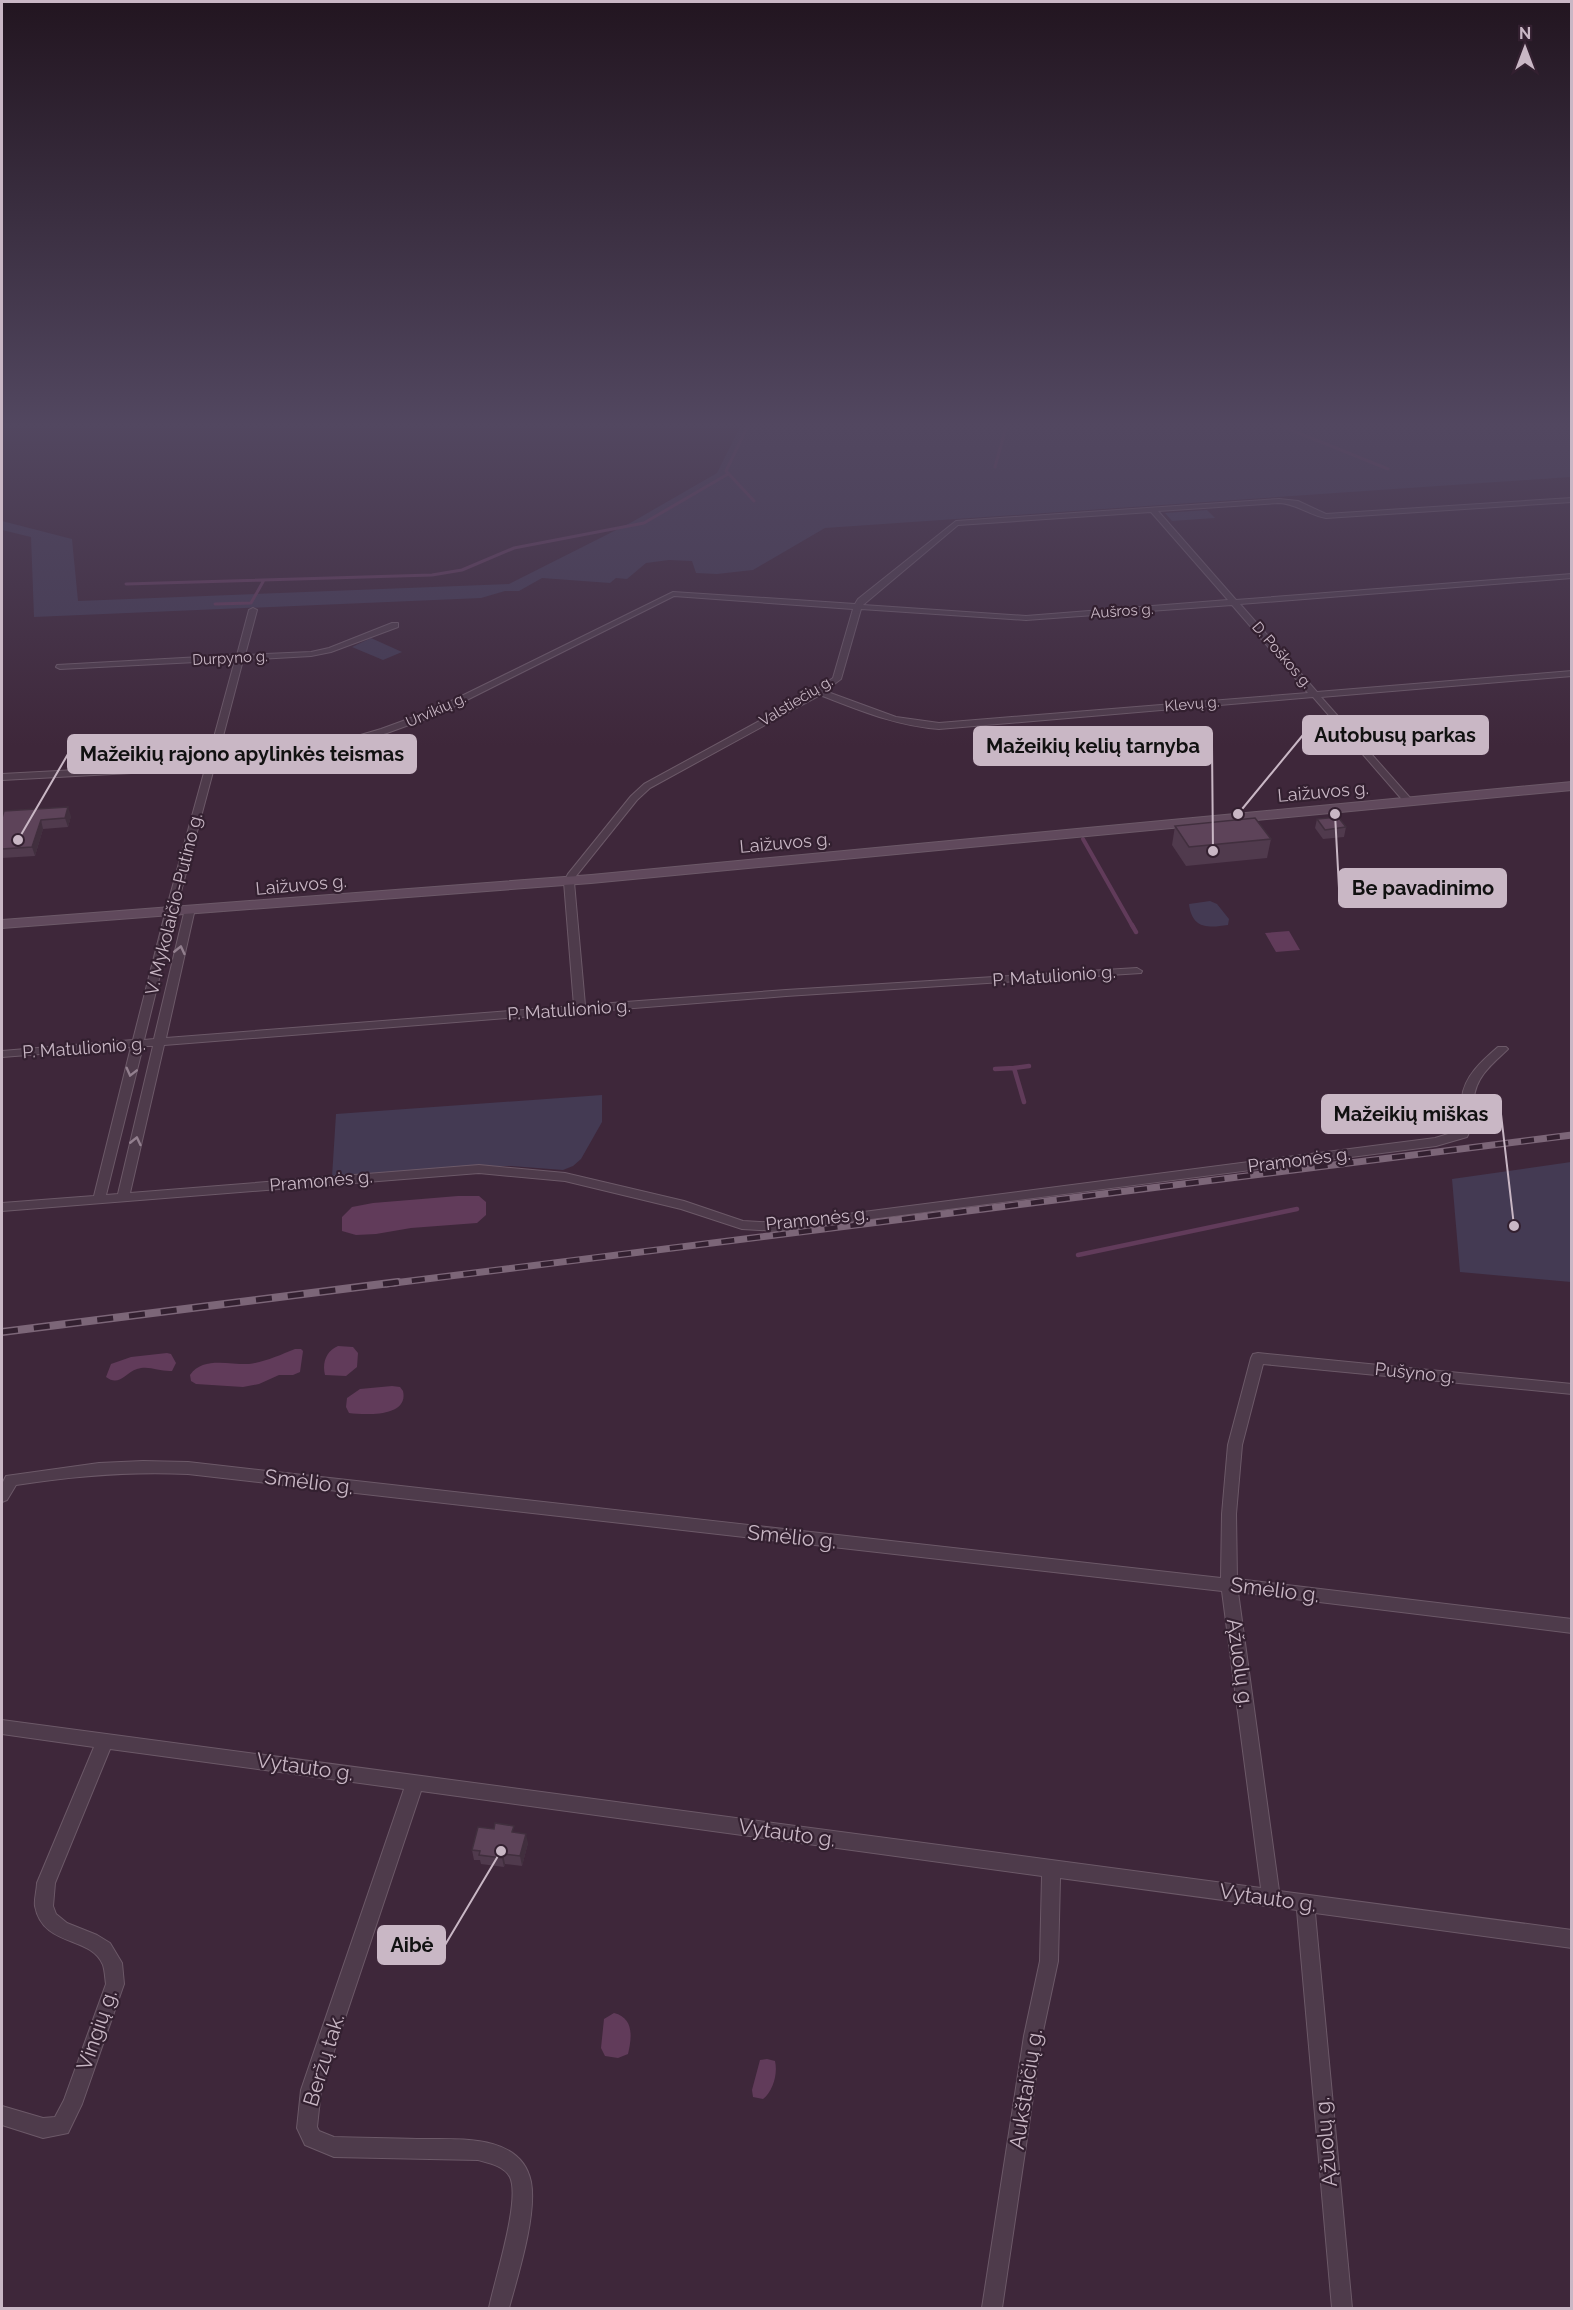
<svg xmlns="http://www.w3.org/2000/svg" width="1573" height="2310" font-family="Raleway,sans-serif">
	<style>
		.green { fill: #443a53 }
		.water { fill: #613b5a }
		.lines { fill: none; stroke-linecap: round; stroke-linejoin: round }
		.stream-far2 { stroke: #613b5a; stroke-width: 3 }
		.stream-far1 { stroke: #613b5a; stroke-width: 4 }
		.stream { stroke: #613b5a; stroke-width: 4.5 }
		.street-casing { stroke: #6c5968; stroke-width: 2 }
		.secondary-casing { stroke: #6c5968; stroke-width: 2 }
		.street { fill: #4e3b4b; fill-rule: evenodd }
		.secondary { fill: #60495c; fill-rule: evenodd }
		.rail-far1-casing { stroke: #7c6678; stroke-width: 7 }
		.rail-casing { stroke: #7c6678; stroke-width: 8 }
		.rail-far1 { stroke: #332030; stroke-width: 4.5; stroke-dasharray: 13; stroke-linecap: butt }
		.rail { stroke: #332030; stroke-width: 5; stroke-dasharray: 16; stroke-linecap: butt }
		.wall { fill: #503a4d }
		.shaded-wall { fill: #412f3e }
		.building { fill: #5d4359; stroke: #412f3e; stroke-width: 1.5 }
		.oneway { stroke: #927f8e }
		.labels { text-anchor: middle; stroke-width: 4.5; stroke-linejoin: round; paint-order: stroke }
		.far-street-label { font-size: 15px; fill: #c9b7c5; stroke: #332030 }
		.street-label { font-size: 18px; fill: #c9b7c5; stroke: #332030 }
		.near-street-label { font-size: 21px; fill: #c9b7c5; stroke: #332030 }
		.leader { fill: none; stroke: #c9b7c5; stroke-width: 2 }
		.callout-dot { fill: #c9b7c5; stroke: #332030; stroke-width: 2 }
		.callout { fill: #c9b7c5; stroke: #c9b7c5; stroke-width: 2 }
		.callout-label { font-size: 20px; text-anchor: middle; font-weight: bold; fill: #111 }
	</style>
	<rect width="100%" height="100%" fill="#3e273a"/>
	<path class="green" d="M 742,423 L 1571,423 L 1571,477 L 825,528 L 753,570 L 717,574 L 696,573 L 692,561 L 669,560 L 646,563 L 627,579 L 616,578 L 610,583 L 542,578 L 519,591 L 505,591 L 481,598 L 34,617 L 31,537 L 2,530 L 2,521 L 72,539 L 78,601 L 509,584 L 632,522 L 717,473 Z
		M 1207,510 L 1215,518 L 1172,521 L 1165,513 Z
		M 371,638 L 402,652 L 383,660 L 352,647 Z
		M 1210,901 L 1217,904 L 1229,919 L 1228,925 C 1208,928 1192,929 1189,904 Z
		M 602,1095 L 602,1122 L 581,1159 L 573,1166 L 563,1170 L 511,1166 L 477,1166 L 332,1177 L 336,1114 Z
		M 1571,1162 L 1571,1282 L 1460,1272 L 1452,1179 Z"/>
	<path class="water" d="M 1289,931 L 1300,950 L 1276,952 L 1265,933 Z
		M 458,1196 L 479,1196 L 486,1202 L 486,1215 L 477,1223 L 411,1228 L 376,1234 L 356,1235 L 342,1231 L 342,1217 L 352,1207 L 373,1203 Z
		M 338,1346 L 353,1347 L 358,1353 L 357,1367 L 346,1376 L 325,1375 C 322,1363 326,1351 338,1346 Z
		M 295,1349 L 301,1349 L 303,1351 L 300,1372 L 293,1375 L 279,1375 L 259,1384 L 243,1387 L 196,1384 L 191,1381 L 190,1375 C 203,1356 230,1365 249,1364 C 265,1362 280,1355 295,1349 Z
		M 167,1353 L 171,1354 L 176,1363 L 172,1371 C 160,1372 149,1365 137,1369 C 125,1373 119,1387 106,1377 L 111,1364 L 131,1357 Z
		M 392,1386 L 400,1387 L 403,1391 C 409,1417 366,1415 349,1413 L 346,1407 L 347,1398 L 360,1389 Z
		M 614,2013 C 634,2018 632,2037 628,2054 L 618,2058 L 605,2056 L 601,2048 L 604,2019 Z
		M 767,2059 L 775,2061 C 778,2074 773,2091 763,2099 L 753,2097 L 752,2090 L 760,2060 Z"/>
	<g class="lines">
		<path class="stream-far2" d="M 749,423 L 726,471 L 754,501
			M 1274,423 L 1388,469
			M 995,467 L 1007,423
			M 126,584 L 432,575 L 462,570 L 514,548 L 644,523 L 728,474
			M 215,604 L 251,603 L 264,580"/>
		<path class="stream-far1" d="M 1083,839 L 1133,927"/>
		<path class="stream" d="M 1132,925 L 1136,932
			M 1014,1068 L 1029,1066
			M 995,1069 L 1014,1068 L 1024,1102
			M 1078,1255 L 1297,1209"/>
		<g class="street-casing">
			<path id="street" d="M 1572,498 L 1572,502 L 1326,518 C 1309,515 1297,504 1279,503 L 1158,511 L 1236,600 L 1572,574 L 1572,578 L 1240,604 L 1317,692 L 1572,671 L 1572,676 L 1321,697 L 1412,800 L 1412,804 L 1406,804 L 1313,697 L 939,729 C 896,726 859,710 820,695 L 650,788 L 637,800 L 576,876 L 574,882 L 585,1005 L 786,990 L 1137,968 L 1142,971 L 1141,973 L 786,996 L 164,1045 L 130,1193 L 479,1165 L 565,1173 L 684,1201 L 743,1221 L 778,1223 L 1435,1138 L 1458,1131 C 1464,1120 1461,1110 1462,1098 C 1464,1076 1483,1060 1498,1047 L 1506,1047 L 1508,1049 L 1506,1051 C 1492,1064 1475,1078 1474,1099 C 1473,1114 1475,1123 1467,1137 L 1436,1146 L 778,1231 L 742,1229 L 681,1209 L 565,1181 L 479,1173 L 2,1211 L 2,1203 L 94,1196 L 131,1047 L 2,1057 L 2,1051 L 133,1040 L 165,914 L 205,769 L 2,780 L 2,774 L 207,763 L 235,660 L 60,669 L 56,667 L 57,665 L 237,655 L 249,610 L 253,608 L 257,610 L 245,655 L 311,652 L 329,648 L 392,623 L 398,623 L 398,627 L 331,652 L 311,656 L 243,660 L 216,763 L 276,758 L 296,754 L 381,729 L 433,710 L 673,592 L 855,604 L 858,599 L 956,521 L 1279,499 L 1298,501 L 1326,514 ZM 1151,512 L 1228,600 L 1026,616 L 863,605 L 958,525 ZM 674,596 L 853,609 L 833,678 L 816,690 L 644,784 L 631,796 L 568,874 L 564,882 L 574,1006 L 166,1038 L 194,913 L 189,910 L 184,913 L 154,1039 L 144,1040 L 175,914 L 214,768 L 276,764 L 298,759 L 387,733 L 439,714 ZM 1232,605 L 1308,693 L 939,723 L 896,717 L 825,691 L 841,679 L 861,609 L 1026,620 ZM 143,1046 L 153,1046 L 118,1194 L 106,1195 Z
				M 1258,1353 L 1572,1384 L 1572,1394 L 1263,1364 L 1242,1445 L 1236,1514 L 1237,1579 L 1572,1619 L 1572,1633 L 1238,1592 L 1279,1891 L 1572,1930 L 1572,1948 L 1315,1913 L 1352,2308 L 1332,2308 L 1297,1910 L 1060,1878 L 1058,1961 L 1042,2036 L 1002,2308 L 982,2308 L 1024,2036 L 1040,1961 L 1042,1876 L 421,1791 L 321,2090 L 317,2127 L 319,2131 L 334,2137 C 362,2138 389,2138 417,2139 C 455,2140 521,2132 531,2182 C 537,2215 518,2275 509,2308 L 489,2308 C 494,2282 521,2200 510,2177 C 504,2166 489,2163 478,2160 L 334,2157 L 305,2145 L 297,2128 L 301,2090 L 404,1789 L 110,1749 L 55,1883 L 53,1906 L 56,1914 L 67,1923 L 97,1935 L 110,1943 L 122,1963 L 124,1984 L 82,2104 L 68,2133 L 43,2138 L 2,2125 L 2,2106 L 43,2118 L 55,2117 L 64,2100 L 106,1984 C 105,1978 105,1971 103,1965 C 91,1935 43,1948 35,1906 C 34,1899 37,1890 37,1883 L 94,1747 L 2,1734 L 2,1720 L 1261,1888 L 1222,1591 L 188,1474 C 130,1471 73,1476 16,1485 L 7,1500 L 2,1502 L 2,1484 L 6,1476 L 99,1463 L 143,1461 L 188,1462 L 1221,1578 L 1222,1514 L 1228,1445 L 1251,1358 L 1253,1354 Z"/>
		</g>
		<g class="secondary-casing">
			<path id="secondary" d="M 1572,782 L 1572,790 L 591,883 L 2,928 L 2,920 L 591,875 Z"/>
		</g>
		<use href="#street" class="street"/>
		<use href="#secondary" class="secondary"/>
		<g class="rail-far1-casing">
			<path id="rail-far1" d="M 386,1284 L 1572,1135"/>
		</g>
		<g class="rail-casing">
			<path id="rail" d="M 2,1332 L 398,1282"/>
		</g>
		<use href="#rail-far1" class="rail-far1"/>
		<use href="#rail" class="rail"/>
	</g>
	<path class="wall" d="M 71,816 L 68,827 L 43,829 L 35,856 L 2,858 L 2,818 Z
		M 1317,819 L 1346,827 L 1344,837 L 1323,839 L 1315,828 Z
		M 1175,826 L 1271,839 L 1267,858 L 1186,866 L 1172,845 Z
		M 515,1832 L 528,1843 L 522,1866 L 505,1864 L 504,1867 L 481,1864 L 480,1860 L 474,1860 L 472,1850 Z"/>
	<path class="shaded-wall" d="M 68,807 L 71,816 L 68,827 L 65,818 Z
		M 41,820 L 43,829 L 35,856 L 32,847 Z
		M 526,1834 L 528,1843 L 522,1866 L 520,1856 Z
		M 503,1854 L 505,1864 L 504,1867 L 502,1858 Z"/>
	<path class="building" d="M 68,807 L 65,818 L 41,820 L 32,847 L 2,849 L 2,818 L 4,811 Z
		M 1338,817 L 1346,827 L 1325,830 L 1317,819 Z
		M 1255,818 L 1271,839 L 1189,847 L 1175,826 Z
		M 495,1823 L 514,1826 L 512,1832 L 526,1834 L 520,1856 L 503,1854 L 502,1858 L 479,1855 L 480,1851 L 472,1850 L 478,1827 L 494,1829 Z"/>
	<defs><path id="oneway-chevron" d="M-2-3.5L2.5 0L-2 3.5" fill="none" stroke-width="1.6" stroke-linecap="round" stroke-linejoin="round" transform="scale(1.5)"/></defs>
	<g class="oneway">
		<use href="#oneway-chevron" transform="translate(180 950) rotate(-77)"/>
		<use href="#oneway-chevron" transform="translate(131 1072) rotate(104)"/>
		<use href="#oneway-chevron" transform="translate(136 1141) rotate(-77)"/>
	</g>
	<linearGradient id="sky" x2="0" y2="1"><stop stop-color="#221520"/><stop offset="0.57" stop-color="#524760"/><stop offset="1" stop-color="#524760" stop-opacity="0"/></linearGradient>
	<rect width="1573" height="746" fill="url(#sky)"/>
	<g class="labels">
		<g class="far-street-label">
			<text transform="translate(1122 611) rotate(-4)" y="5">Aušros g.</text>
			<text transform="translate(1282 655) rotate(49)" y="5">D. Poškos g.</text>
			<text transform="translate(230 658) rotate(-3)" y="5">Durpyno g.</text>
			<text transform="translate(796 701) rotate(-31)" y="5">Valstiečių g.</text>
			<text transform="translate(1192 704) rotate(-5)" y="5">Klevų g.</text>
			<text transform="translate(436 710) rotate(-24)" y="5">Urvikių g.</text>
		</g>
		<g class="street-label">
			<text transform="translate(1323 792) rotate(-5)" y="6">Laižuvos g.</text>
			<text transform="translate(785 843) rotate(-5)" y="6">Laižuvos g.</text>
			<text transform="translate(301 885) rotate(-5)" y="6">Laižuvos g.</text>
			<text transform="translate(174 904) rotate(-76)" y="6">V. Mykolaičio-Putino g.</text>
			<text transform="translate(1054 976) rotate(-4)" y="6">P. Matulionio g.</text>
			<text transform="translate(569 1010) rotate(-4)" y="6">P. Matulionio g.</text>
			<text transform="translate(84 1048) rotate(-4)" y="6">P. Matulionio g.</text>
			<text transform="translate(1299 1160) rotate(-7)" y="6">Pramonės g.</text>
			<text transform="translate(321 1181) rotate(-5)" y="6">Pramonės g.</text>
			<text transform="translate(817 1219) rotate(-6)" y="6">Pramonės g.</text>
			<text transform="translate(1415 1373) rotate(6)" y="6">Pušyno g.</text>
		</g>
		<g class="near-street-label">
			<text transform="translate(309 1482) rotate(7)" y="7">Smėlio g.</text>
			<text transform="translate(792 1537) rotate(6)" y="7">Smėlio g.</text>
			<text transform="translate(1275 1590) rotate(7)" y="7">Smėlio g.</text>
			<text transform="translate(1240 1663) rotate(82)" y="7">Ąžuolų g.</text>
			<text transform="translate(305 1767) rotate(8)" y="7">Vytauto g.</text>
			<text transform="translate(787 1833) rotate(8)" y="7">Vytauto g.</text>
			<text transform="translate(1268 1898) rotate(8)" y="7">Vytauto g.</text>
			<text transform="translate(97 2030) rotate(-71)" y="7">Vingių g.</text>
			<text transform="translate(324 2060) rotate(-73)" y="7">Beržų tak.</text>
			<text transform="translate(1026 2089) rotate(-81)" y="7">Aukštaičių g.</text>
			<text transform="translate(1326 2142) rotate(-95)" y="7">Ąžuolų g.</text>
		</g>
	</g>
	<path class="leader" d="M1238 814L1303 735M1213 851L1212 746M18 840L68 754M1335 814L1339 888M1514 1226L1501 1114M501 1851L445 1945"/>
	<g class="callout-dot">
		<circle cx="1238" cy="814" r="6"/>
		<circle cx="1213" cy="851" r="6"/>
		<circle cx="18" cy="840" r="6"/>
		<circle cx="1335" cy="814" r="6"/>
		<circle cx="1514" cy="1226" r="6"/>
		<circle cx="501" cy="1851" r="6"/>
	</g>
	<g class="callout">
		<rect x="1303" y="716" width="185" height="38" rx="6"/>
		<rect x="974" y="727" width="238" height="38" rx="6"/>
		<rect x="68" y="735" width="348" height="38" rx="6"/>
		<rect x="1339" y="869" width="167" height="38" rx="6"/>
		<rect x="1322" y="1095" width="179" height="38" rx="6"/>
		<rect x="378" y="1926" width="67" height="38" rx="6"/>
	</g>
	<g class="callout-label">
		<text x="1395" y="742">Autobusų parkas</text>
		<text x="1093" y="753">Mažeikių kelių tarnyba</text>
		<text x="242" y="761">Mažeikių rajono apylinkės teismas</text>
		<text x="1423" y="895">Be pavadinimo</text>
		<text x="1411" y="1121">Mažeikių miškas</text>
		<text x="412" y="1952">Aibė</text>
	</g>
	<rect width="1573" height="2310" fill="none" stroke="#c9b7c5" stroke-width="6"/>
	<g transform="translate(1525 48)" stroke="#332030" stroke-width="4.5" paint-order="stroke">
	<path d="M0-4.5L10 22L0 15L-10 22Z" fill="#c9b7c5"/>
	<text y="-9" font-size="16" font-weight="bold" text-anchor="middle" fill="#c9b7c5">N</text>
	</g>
</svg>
